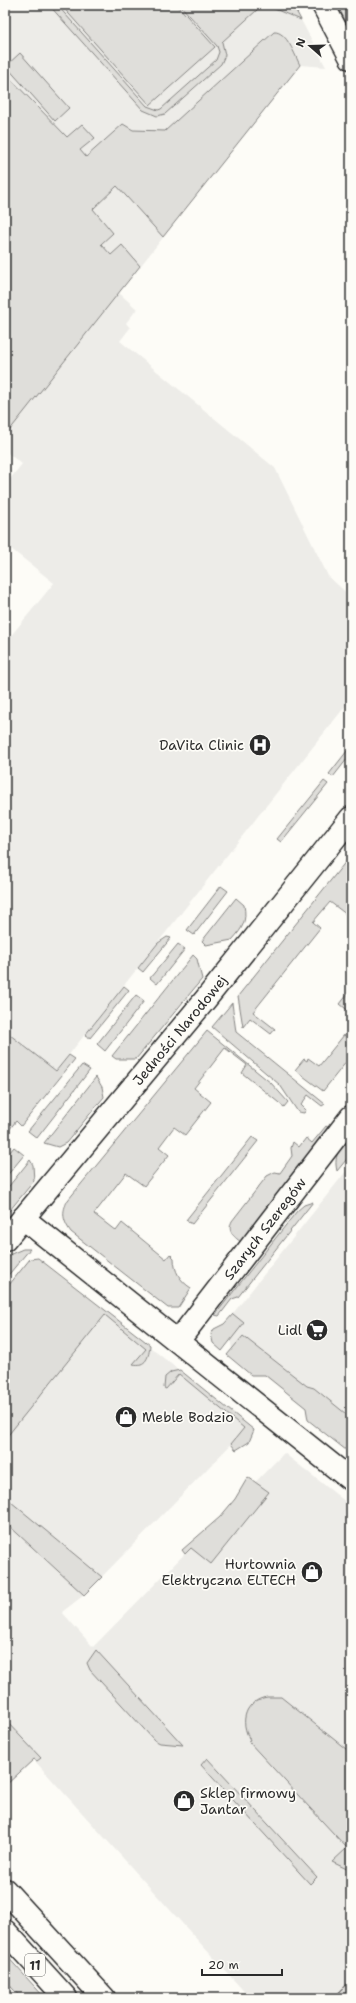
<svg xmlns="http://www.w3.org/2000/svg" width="356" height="2003" viewBox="0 0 356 2003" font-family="'Shantell Sans',sans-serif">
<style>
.built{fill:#edece8}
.green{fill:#dfdeda;stroke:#858482}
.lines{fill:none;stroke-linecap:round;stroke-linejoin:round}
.minor-casing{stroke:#2b2b2b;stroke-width:25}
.tertiary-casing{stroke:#2b2b2b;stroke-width:25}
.primary-casing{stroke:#2b2b2b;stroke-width:25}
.minor{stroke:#fdfcf7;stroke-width:22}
.tertiary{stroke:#fdfcf7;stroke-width:22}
.primary{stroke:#fdfcf7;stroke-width:22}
.labels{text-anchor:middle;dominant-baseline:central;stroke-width:3.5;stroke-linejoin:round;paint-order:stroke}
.shield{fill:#fdfcf7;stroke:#6a6a68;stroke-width:1}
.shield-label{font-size:13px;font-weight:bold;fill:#2b2b2b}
.poi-label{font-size:14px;fill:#2b2b2b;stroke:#fdfcf7;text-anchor:end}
.street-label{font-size:14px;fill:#2b2b2b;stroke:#fdfcf7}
</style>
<rect width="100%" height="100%" fill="#fdfcf7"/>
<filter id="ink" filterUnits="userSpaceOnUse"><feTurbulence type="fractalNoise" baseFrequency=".025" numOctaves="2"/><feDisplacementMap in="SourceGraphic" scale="8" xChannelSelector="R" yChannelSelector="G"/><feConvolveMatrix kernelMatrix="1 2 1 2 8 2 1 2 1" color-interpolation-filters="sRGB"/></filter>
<g filter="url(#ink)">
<g class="built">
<path d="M5,5H293L326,67L300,65L119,293L137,309L126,323L130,328L120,341L275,468L328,576L351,597V615L346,622L351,626V699L56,1071L5,1031V643L54,583L5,544V485L22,464L5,451Z"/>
<path d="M351,1165V1444L232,1350L227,1321Z"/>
<path d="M48,1266L249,1426L84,1595L62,1612L93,1647L284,1453L351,1506V1998H250L34,1760L5,1786V1295Z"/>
</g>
<g class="green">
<path d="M49,5H57L147,106L158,110L161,109L216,60L219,52L217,46L180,5H253L257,10L222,42L225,55L221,64L165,114L157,116L143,110Z"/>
<path d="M61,5H177L215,47L150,105Z"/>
<path d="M265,5H293L301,20Z"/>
<path d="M337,5H348L351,10V31Z"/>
<path d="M274,32C287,31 295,56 300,65L163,237L117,186L93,209L113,233L101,244L111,255L122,245L140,266L5,436V73L67,137L82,124L95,138L80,150L86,157L123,124L133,130L165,131Z"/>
<path d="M20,53L69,108L55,121L6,66Z"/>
<path d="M351,746V754L333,777L329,774Z"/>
<path d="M324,781L328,784L281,842L277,839Z"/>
<path d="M351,855V918L330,902L313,922L320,928L253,1012L275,1029L271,1034L250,1018L243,1027L238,996Z"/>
<path d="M221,886L228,891L194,935L187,930Z"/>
<path d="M236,898L244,905C247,921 243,928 232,940L206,945L202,941Z"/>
<path d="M167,937L171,938L143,972L138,968L158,943Z"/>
<path d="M178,944L185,949L157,984L150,978Z"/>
<path d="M193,955L197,959L202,979L136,1059H116L112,1056Z"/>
<path d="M124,986L129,990L90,1038L85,1035Z"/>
<path d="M351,990V1013L340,1004Z"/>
<path d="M136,995L144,1001L105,1051L97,1044Z"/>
<path d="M232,1003L236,1032L325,1104L322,1106L308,1095L301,1105L306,1110L304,1113L298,1112L280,1085L212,1027Z"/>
<path d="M5,1031L56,1071L69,1055L75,1059L21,1126L16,1121L5,1135Z"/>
<path d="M207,1031L271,1083L288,1102L284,1107L242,1073L247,1065L225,1048L194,1088L211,1102L185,1135L174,1127L159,1147L169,1155L144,1186L126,1173L94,1214L116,1231L122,1223L166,1259L170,1254L174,1258C174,1271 180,1281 191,1288L178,1308H168L71,1232C63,1221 61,1212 68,1200Z"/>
<path d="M344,1035L351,1041V1056L323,1091L295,1070L304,1059L307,1061L308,1058L319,1066Z"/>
<path d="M82,1065L90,1070L37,1138L28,1131Z"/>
<path d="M96,1077L102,1087L104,1097L66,1143L58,1147L44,1143Z"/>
<path d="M326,1126L329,1128L241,1242C233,1236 227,1231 232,1221L267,1176L275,1172L280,1173L292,1156L291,1148L293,1142L299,1147L306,1138L312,1143Z"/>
<path d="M351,1134V1154L337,1171C333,1154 341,1147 351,1134Z"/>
<path d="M252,1137L258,1141L192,1224L186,1220Z"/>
<path d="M14,1147L24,1155L5,1178V1158Z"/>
<path d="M30,1160L33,1165L34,1181L5,1216V1191Z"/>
<path d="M313,1202L238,1297L232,1299L219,1316L215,1315L297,1211L304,1205Z"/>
<path d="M23,1249H30L5,1279V1262L11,1254Z"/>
<path d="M38,1258L150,1345C149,1357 146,1367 133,1364L146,1349L105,1315L5,1439V1398L9,1392L5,1388V1290L30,1259Z"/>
<path d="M233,1314L244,1323L222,1351L213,1343L211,1334L214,1329L224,1324Z"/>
<path d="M243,1336L307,1386L314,1388L351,1418V1454L308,1420L306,1408L265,1375H251L227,1355Z"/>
<path d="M180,1370L254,1430L249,1442L236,1450L231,1444L244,1428L179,1374L166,1389L164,1388L165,1377L171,1372Z"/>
<path d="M248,1477L269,1492L211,1564L191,1548L185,1554L182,1550L220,1517L235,1499Z"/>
<path d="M5,1497L102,1577L84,1595L5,1522Z"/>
<path d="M96,1650L183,1745L160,1743L154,1740L90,1670L87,1663Z"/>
<path d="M267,1697H281L351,1753V1871L332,1862L347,1848L248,1741L250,1740C239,1721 245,1701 267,1697Z"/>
<path d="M5,1720L41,1758L37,1761L34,1759L5,1786Z"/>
<path d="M207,1758L317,1877L310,1884L201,1765Z"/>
<path d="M5,1954L45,1998H21L5,1980Z"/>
<path d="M351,1980V1998H333Z"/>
</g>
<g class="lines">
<g class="minor-casing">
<g id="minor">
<path d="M23,1218L351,1480"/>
<path id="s1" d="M178,1341L351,1117"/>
<path d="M5,1890L104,1998"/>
</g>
</g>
<g class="tertiary-casing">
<g id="tertiary">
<path d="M323,5L351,58"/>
<path id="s2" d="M5,1240L205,1000L351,818"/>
</g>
</g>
<g class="primary-casing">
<path id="primary" d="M5,1931L66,1998"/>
</g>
<use href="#minor" class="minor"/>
<use href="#tertiary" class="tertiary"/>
<use href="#primary" class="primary"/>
</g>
</g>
<defs>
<g id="hospital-disc" transform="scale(1.15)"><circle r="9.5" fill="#2b2b2b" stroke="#fdfcf7"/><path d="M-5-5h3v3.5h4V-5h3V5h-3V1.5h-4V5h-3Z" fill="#fff"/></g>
<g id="supermarket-disc" transform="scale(1.15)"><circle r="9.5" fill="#2b2b2b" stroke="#fdfcf7"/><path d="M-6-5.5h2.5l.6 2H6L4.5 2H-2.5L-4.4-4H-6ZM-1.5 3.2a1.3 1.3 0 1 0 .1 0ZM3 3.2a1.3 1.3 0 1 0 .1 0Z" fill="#fff"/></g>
<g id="shop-disc" transform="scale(1.15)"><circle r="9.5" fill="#2b2b2b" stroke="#fdfcf7"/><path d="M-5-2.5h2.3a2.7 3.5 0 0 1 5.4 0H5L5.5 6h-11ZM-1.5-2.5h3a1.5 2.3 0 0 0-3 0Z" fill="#fff"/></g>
</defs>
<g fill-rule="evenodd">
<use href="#hospital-disc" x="260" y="745"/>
<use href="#supermarket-disc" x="317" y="1330"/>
<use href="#shop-disc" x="126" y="1417"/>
<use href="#shop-disc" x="312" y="1572"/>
<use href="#shop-disc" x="184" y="1801"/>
</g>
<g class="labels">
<rect class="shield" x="25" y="1954" width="20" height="22" rx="3"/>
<g class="shield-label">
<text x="35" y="1965">11</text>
</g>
<g class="poi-label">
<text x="244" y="745">DaVita Clinic</text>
<text x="302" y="1330">Lidl</text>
<text x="142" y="1417" text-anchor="start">Meble Bodzio</text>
<text x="296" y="1564">Hurtownia<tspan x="296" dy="16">Elektryczna ELTECH</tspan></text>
<text x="200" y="1793" text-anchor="start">Sklep firmowy<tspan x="200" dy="16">Jantar</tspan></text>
</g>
<g class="street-label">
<text stroke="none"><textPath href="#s2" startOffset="273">Jedności Narodowej</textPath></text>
<text stroke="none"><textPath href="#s1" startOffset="142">Szarych Szeregów</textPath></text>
</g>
</g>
<rect width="356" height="2003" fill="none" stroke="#fdfcf7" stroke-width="20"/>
<rect x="10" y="10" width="336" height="1983" fill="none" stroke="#2b2b2b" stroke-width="1.5" filter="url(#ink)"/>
<g transform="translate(310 46) rotate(290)" stroke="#fdfcf7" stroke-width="3" paint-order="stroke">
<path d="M0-3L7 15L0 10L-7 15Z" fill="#2b2b2b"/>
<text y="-6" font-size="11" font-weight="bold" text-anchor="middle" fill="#2b2b2b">N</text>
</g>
<path d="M202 1969v6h80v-6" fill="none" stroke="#2b2b2b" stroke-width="2"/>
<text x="208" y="1969" font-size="12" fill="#2b2b2b" stroke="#fdfcf7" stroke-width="3" paint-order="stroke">20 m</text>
</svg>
